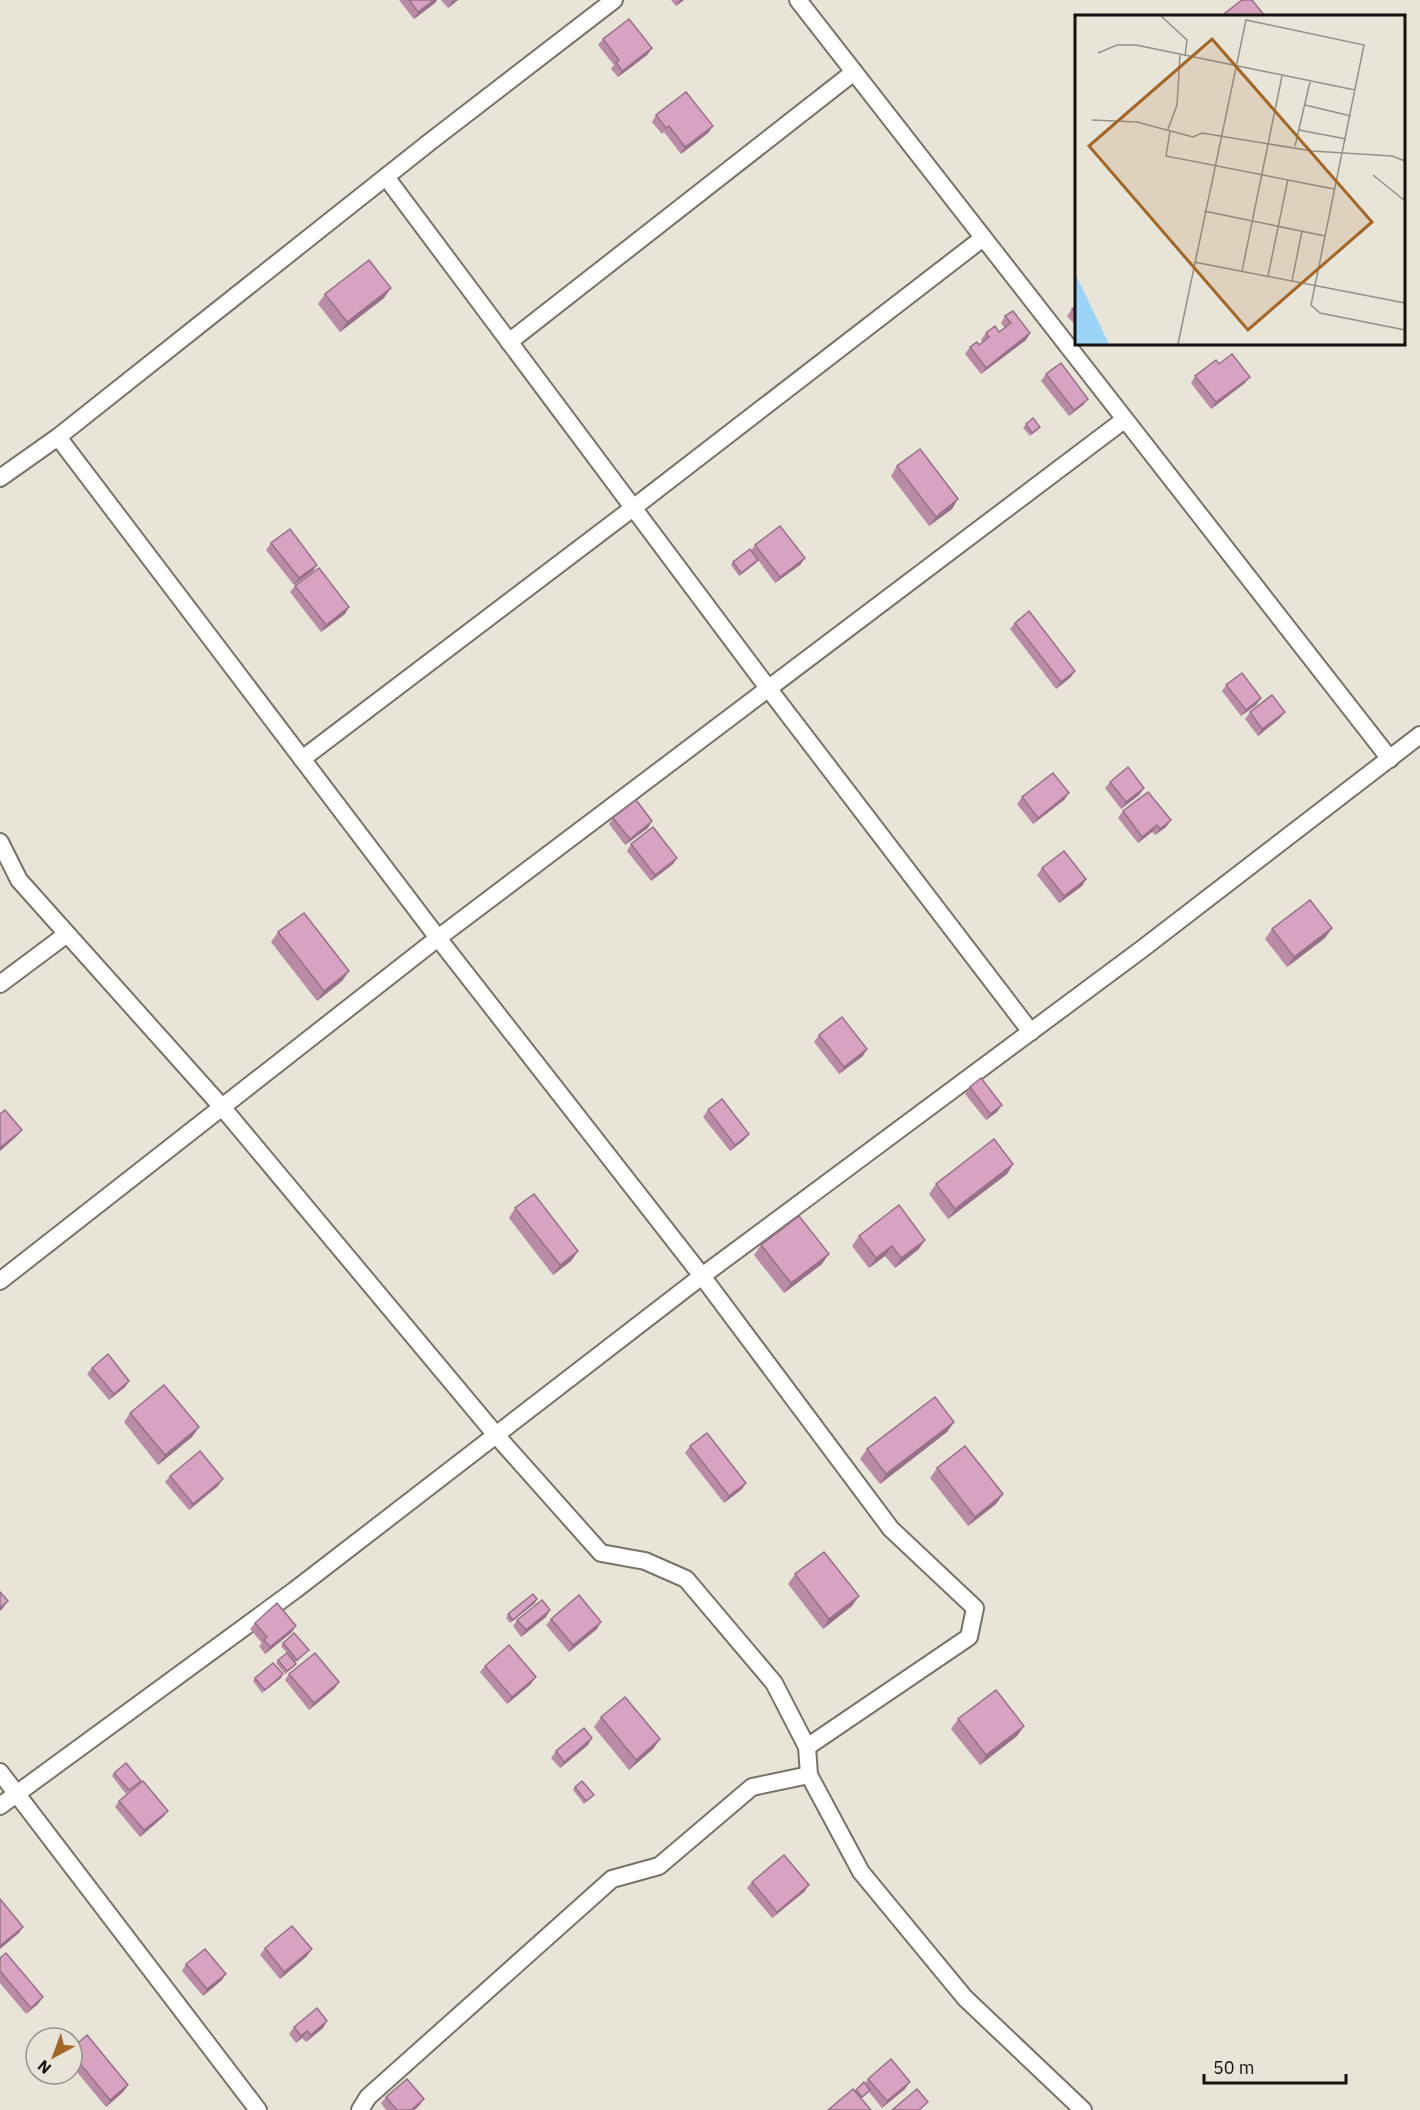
<svg xmlns="http://www.w3.org/2000/svg" width="1420" height="2110" viewBox="0 0 1420 2110" font-family="'IBM Plex Sans',sans-serif">
<style>
.lines{fill:none;stroke-linecap:round;stroke-linejoin:round}
.minor-casing{stroke:#777368;stroke-width:20}
.minor{stroke:#fff;stroke-width:16}
.wall{fill:#ba8ba7}
.shaded-wall{fill:#977188}
.building{fill:#d8a2c2;stroke:#977188;stroke-width:1.5}
.inset-road{fill:none;stroke:#939087;stroke-width:1.5}
.view{fill:#a26629;fill-opacity:0.15;stroke:#a26629;stroke-width:3}
.inset-edge{fill:none;stroke:#13120e;stroke-width:3}
</style>
<rect width="100%" height="100%" fill="#e9e4d8"/>
<g class="lines">
<g class="minor-casing">
<g id="minor">
<path d="M798,0L1390,759"/>
<path d="M386,177L768,688L1031,1032"/>
<path d="M509,342L854,72"/>
<path d="M58,437L438,938L702,1276L891,1529L975,1608L969,1637L807,1747"/>
<path d="M0,478L58,437L431,141L614,0"/>
<path d="M302,759L633,508L983,238"/>
<path d="M0,842L19,880L222,1107L496,1435L601,1553L645,1561L686,1579L774,1683L807,1747L809,1775L861,1872L965,1998L1083,2110"/>
<path d="M0,984L67,934"/>
<path d="M0,1281L438,938L1124,420"/>
<path d="M0,1772L258,2110"/>
<path d="M0,1806L295,1590L702,1276L1142,949L1420,735"/>
<path d="M360,2110L368,2097L612,1879L659,1866L752,1787L809,1775"/>
</g>
</g>
<use href="#minor" class="minor"/>
</g>
<g class="wall">
<path d="M399,0H437L435,3L414,19Z"/>
<path d="M441,0H458L448,8Z"/>
<path d="M671,0H684L676,6Z"/>
<path d="M603,39L652,48L647,55L618,77L611,69L614,65L598,45Z"/>
<path d="M656,115L713,126L708,133L681,154L664,132L662,134L652,122Z"/>
<path d="M325,294L384,298L340,332L318,304Z"/>
<path d="M1077,306V327L1067,316L1072,309Z"/>
<path d="M1005,316L1030,333L1026,340L981,374L965,354L970,347L979,345L983,342L981,340L986,333L999,332L1005,328L1001,323Z"/>
<path d="M1219,364L1245,383L1211,409L1191,383L1195,376Z"/>
<path d="M1046,374L1088,399L1083,405L1069,416L1041,381Z"/>
<path d="M1026,424L1040,427L1038,430L1030,436L1023,428Z"/>
<path d="M897,466L952,509L929,526L891,476Z"/>
<path d="M271,543L313,571L294,585L266,550Z"/>
<path d="M755,545L805,558L800,565L775,583L758,560L756,563L739,576L731,565L733,562L751,551Z"/>
<path d="M295,586L345,614L321,632L290,592Z"/>
<path d="M1015,623L1071,677L1056,689L1010,629Z"/>
<path d="M1226,685L1261,698L1256,705L1241,716L1222,691Z"/>
<path d="M1250,712L1280,718L1258,736L1245,719Z"/>
<path d="M1110,782L1144,788L1139,795L1121,809L1105,788Z"/>
<path d="M1069,793L1064,800L1033,824L1017,804L1022,797Z"/>
<path d="M1123,811L1171,820L1166,827L1155,835L1152,832L1138,843L1118,818Z"/>
<path d="M613,818L648,828L625,845L609,824Z"/>
<path d="M631,844L677,858L673,864L651,881L627,851Z"/>
<path d="M1042,868L1086,879L1082,886L1059,903L1037,875Z"/>
<path d="M1332,928L1325,938L1287,967L1265,939L1272,929Z"/>
<path d="M278,932L349,971L342,981L317,1001L271,942Z"/>
<path d="M819,1035L863,1056L839,1074L814,1042Z"/>
<path d="M970,1087L997,1112L986,1120L965,1094Z"/>
<path d="M708,1110L749,1134L744,1140L730,1151L703,1117Z"/>
<path d="M1013,1164L1007,1174L948,1219L929,1194L936,1184Z"/>
<path d="M515,1208L578,1251L571,1261L553,1275L509,1218Z"/>
<path d="M859,1236L919,1249L895,1268L885,1256L869,1268L852,1246Z"/>
<path d="M761,1245L822,1264L784,1293L754,1255Z"/>
<path d="M92,1368L129,1381L125,1387L109,1400L87,1374Z"/>
<path d="M130,1413L199,1427L192,1437L158,1465L124,1422Z"/>
<path d="M954,1422L947,1432L880,1484L860,1459L867,1449Z"/>
<path d="M690,1446L742,1489L724,1503L685,1453Z"/>
<path d="M937,1468L1003,1494L996,1504L968,1526L930,1478Z"/>
<path d="M170,1476L218,1486L189,1510L165,1482Z"/>
<path d="M795,1574L852,1606L823,1629L788,1584Z"/>
<path d="M535,1603L510,1623L506,1618L508,1614Z"/>
<path d="M546,1617L521,1637L513,1626L517,1620Z"/>
<path d="M551,1619L597,1629L569,1652L546,1625Z"/>
<path d="M255,1623L292,1632L265,1654L259,1646L262,1643L250,1629Z"/>
<path d="M283,1643L306,1653L295,1663L296,1664L294,1667L285,1674L276,1663L278,1660L287,1653L281,1646Z"/>
<path d="M485,1666L531,1684L507,1704L480,1672Z"/>
<path d="M289,1674L339,1682L334,1689L309,1710L285,1680Z"/>
<path d="M255,1678H281L262,1693L253,1681Z"/>
<path d="M601,1717L660,1739L653,1749L629,1770L594,1727Z"/>
<path d="M958,1719L1024,1726L1017,1736L980,1765L951,1729Z"/>
<path d="M588,1745L560,1768L551,1758L556,1751Z"/>
<path d="M114,1773L138,1784L126,1794L112,1776Z"/>
<path d="M575,1787L594,1795L591,1798L584,1804L573,1790Z"/>
<path d="M119,1801L168,1811L163,1817L140,1837L115,1807Z"/>
<path d="M752,1882L809,1885L804,1892L772,1918L747,1888Z"/>
<path d="M265,1948L307,1956L280,1979L260,1955Z"/>
<path d="M0,1958L43,1997L38,2004L26,2014L0,1983Z"/>
<path d="M186,1964L222,1980L203,1996L182,1971Z"/>
<path d="M327,2021L323,2028L306,2042L302,2038L296,2043L289,2034L294,2027Z"/>
<path d="M72,2048L128,2085L123,2092L106,2107L72,2066Z"/>
<path d="M868,2079L905,2089L882,2108L869,2092L861,2099L855,2091L865,2084Z"/>
<path d="M386,2097L419,2106L414,2110H386L381,2103Z"/>
</g>
<g class="shaded-wall">
<path d="M434,0H437L435,3L414,19L418,12Z"/>
<path d="M454,0H458L448,8L452,1Z"/>
<path d="M680,0H684L676,6Z"/>
<path d="M652,48L647,55L618,77L622,71Z"/>
<path d="M713,126L708,133L681,154L685,147Z"/>
<path d="M391,288L384,298L340,332L347,322Z"/>
<path d="M1030,333L1026,340L981,374L986,368Z"/>
<path d="M1250,377L1245,383L1211,409L1216,402Z"/>
<path d="M1088,399L1083,405L1069,416L1074,410Z"/>
<path d="M958,499L952,509L929,526L936,517Z"/>
<path d="M805,558L800,565L775,583L780,577Z"/>
<path d="M758,560L756,563L739,576L741,573Z"/>
<path d="M317,565L313,571L294,585L299,578Z"/>
<path d="M349,607L345,614L321,632L326,625Z"/>
<path d="M1075,671L1071,677L1056,689L1061,682Z"/>
<path d="M1261,698L1256,705L1241,716L1246,710Z"/>
<path d="M1285,712L1280,718L1258,736L1262,729Z"/>
<path d="M1144,788L1139,795L1121,809L1126,802Z"/>
<path d="M1069,793L1064,800L1033,824L1038,818Z"/>
<path d="M1171,820L1166,827L1155,835L1160,829Z"/>
<path d="M652,821L648,828L625,845L630,839Z"/>
<path d="M1157,825L1152,832L1138,843L1142,837Z"/>
<path d="M677,858L673,864L651,881L655,875Z"/>
<path d="M1086,879L1082,886L1059,903L1064,896Z"/>
<path d="M1332,928L1325,938L1287,967L1294,957Z"/>
<path d="M349,971L342,981L317,1001L324,991Z"/>
<path d="M867,1049L863,1056L839,1074L844,1067Z"/>
<path d="M1002,1105L997,1112L986,1120L990,1114Z"/>
<path d="M22,1130L17,1136L0,1151V1148Z"/>
<path d="M749,1134L744,1140L730,1151L735,1145Z"/>
<path d="M1013,1164L1007,1174L948,1219L955,1209Z"/>
<path d="M925,1240L919,1249L895,1268L901,1258Z"/>
<path d="M892,1246L885,1256L869,1268L876,1258Z"/>
<path d="M578,1251L571,1261L553,1275L560,1265Z"/>
<path d="M829,1254L822,1264L784,1293L791,1283Z"/>
<path d="M129,1381L125,1387L109,1400L114,1394Z"/>
<path d="M954,1422L947,1432L880,1484L886,1474Z"/>
<path d="M199,1427L192,1437L158,1465L165,1455Z"/>
<path d="M223,1479L218,1486L189,1510L193,1504Z"/>
<path d="M746,1483L742,1489L724,1503L729,1496Z"/>
<path d="M1003,1494L996,1504L968,1526L975,1517Z"/>
<path d="M859,1596L852,1606L823,1629L829,1619Z"/>
<path d="M537,1599L535,1603L510,1623L513,1620Z"/>
<path d="M8,1601L3,1608L0,1611V1608Z"/>
<path d="M550,1610L546,1617L521,1637L526,1630Z"/>
<path d="M601,1622L597,1629L569,1652L573,1645Z"/>
<path d="M296,1626L292,1632L265,1654L270,1647Z"/>
<path d="M283,1674L281,1678L262,1693L265,1690Z"/>
<path d="M536,1677L531,1684L507,1704L512,1697Z"/>
<path d="M339,1682L334,1689L309,1710L314,1703Z"/>
<path d="M1024,1726L1017,1736L980,1765L986,1755Z"/>
<path d="M592,1738L588,1745L560,1768L564,1762Z"/>
<path d="M660,1739L653,1749L629,1770L636,1760Z"/>
<path d="M168,1811L163,1817L140,1837L144,1830Z"/>
<path d="M809,1885L804,1892L772,1918L777,1912Z"/>
<path d="M23,1927L19,1933L0,1949V1946Z"/>
<path d="M312,1949L307,1956L280,1979L284,1972Z"/>
<path d="M226,1974L222,1980L203,1996L207,1989Z"/>
<path d="M43,1997L38,2004L26,2014L31,2008Z"/>
<path d="M327,2021L323,2028L306,2042L311,2035Z"/>
<path d="M307,2031L302,2038L296,2043L301,2036Z"/>
<path d="M910,2082L905,2089L882,2108L887,2101Z"/>
<path d="M128,2085L123,2092L106,2107L110,2100Z"/>
<path d="M424,2099L419,2106L414,2110H411Z"/>
</g>
<g class="building">
<path d="M409,0H434L418,12Z"/>
<path d="M1242,0H1252L1265,16H1228L1225,13Z"/>
<path d="M629,19L652,48L622,71L616,62L619,60L603,39Z"/>
<path d="M686,92L713,126L685,147L669,126L666,128L656,115Z"/>
<path d="M369,260L391,288L347,322L325,294Z"/>
<path d="M1077,306V315L1072,309Z"/>
<path d="M1013,311L1030,333L986,368L970,347L977,342L979,345L989,337L986,333L995,326L999,332L1011,323L1005,316Z"/>
<path d="M1232,354L1250,377L1216,402L1195,376L1216,360L1219,364Z"/>
<path d="M1061,363L1088,399L1074,410L1046,374Z"/>
<path d="M1033,418L1040,427L1032,433L1026,424Z"/>
<path d="M920,449L958,499L936,517L897,466Z"/>
<path d="M780,526L805,558L780,577L755,545Z"/>
<path d="M290,529L317,565L299,578L271,543Z"/>
<path d="M750,549L758,560L741,573L733,562Z"/>
<path d="M319,568L349,607L326,625L295,586Z"/>
<path d="M1029,611L1075,671L1061,682L1015,623Z"/>
<path d="M1242,673L1261,698L1246,710L1226,685Z"/>
<path d="M1272,695L1285,712L1262,729L1250,712Z"/>
<path d="M1128,767L1144,788L1126,802L1110,782Z"/>
<path d="M1053,773L1069,793L1038,818L1022,797Z"/>
<path d="M1148,792L1171,820L1160,829L1157,825L1142,837L1123,811Z"/>
<path d="M636,800L652,821L630,839L613,818Z"/>
<path d="M653,827L677,858L655,875L631,844Z"/>
<path d="M1064,851L1086,879L1064,896L1042,868Z"/>
<path d="M1310,900L1332,928L1294,957L1272,929Z"/>
<path d="M304,913L349,971L324,991L278,932Z"/>
<path d="M842,1017L867,1049L844,1067L819,1035Z"/>
<path d="M981,1078L1002,1105L990,1114L970,1087Z"/>
<path d="M722,1099L749,1134L735,1145L708,1110Z"/>
<path d="M5,1110L22,1130L0,1148V1114Z"/>
<path d="M994,1139L1013,1164L955,1209L936,1184Z"/>
<path d="M534,1194L578,1251L560,1265L515,1208Z"/>
<path d="M899,1205L925,1240L901,1258L892,1246L876,1258L859,1236Z"/>
<path d="M799,1216L829,1254L791,1283L761,1245Z"/>
<path d="M108,1354L129,1381L114,1394L92,1368Z"/>
<path d="M164,1385L199,1427L165,1455L130,1413Z"/>
<path d="M935,1397L954,1422L886,1474L867,1449Z"/>
<path d="M707,1433L746,1483L729,1496L690,1446Z"/>
<path d="M965,1446L1003,1494L975,1517L937,1468Z"/>
<path d="M200,1451L223,1479L193,1504L170,1476Z"/>
<path d="M824,1552L859,1596L829,1619L795,1574Z"/>
<path d="M0,1592L8,1601L0,1608Z"/>
<path d="M533,1594L537,1599L513,1620L508,1614Z"/>
<path d="M579,1595L601,1622L573,1645L551,1619Z"/>
<path d="M542,1600L550,1610L526,1630L517,1620Z"/>
<path d="M277,1603L296,1626L270,1647L264,1640L267,1637L255,1623Z"/>
<path d="M294,1633L309,1650L297,1660L283,1643Z"/>
<path d="M509,1645L536,1677L512,1697L485,1666Z"/>
<path d="M287,1653L296,1664L287,1671L278,1660Z"/>
<path d="M315,1653L339,1682L314,1703L289,1674Z"/>
<path d="M273,1663L283,1674L265,1690L255,1678Z"/>
<path d="M996,1690L1024,1726L986,1755L958,1719Z"/>
<path d="M625,1697L660,1739L636,1760L601,1717Z"/>
<path d="M584,1728L592,1738L564,1762L556,1751Z"/>
<path d="M126,1763L141,1781L129,1790L114,1773Z"/>
<path d="M143,1781L168,1811L144,1830L119,1801Z"/>
<path d="M582,1781L594,1795L586,1801L575,1787Z"/>
<path d="M784,1855L809,1885L777,1912L752,1882Z"/>
<path d="M0,1899L23,1927L0,1946Z"/>
<path d="M292,1926L312,1949L284,1972L265,1948Z"/>
<path d="M205,1949L226,1974L207,1989L186,1964Z"/>
<path d="M6,1953L43,1997L31,2008L0,1971V1958Z"/>
<path d="M317,2008L327,2021L311,2035L307,2031L301,2036L294,2027Z"/>
<path d="M87,2035L128,2085L110,2100L72,2054V2048Z"/>
<path d="M891,2059L910,2082L887,2101L868,2079Z"/>
<path d="M407,2079L424,2099L411,2110H397L386,2097Z"/>
<path d="M864,2082L870,2090L862,2097L856,2090Z"/>
<path d="M853,2089L871,2110H828Z"/>
<path d="M917,2089L928,2102L919,2110H892Z"/>
</g>
<g transform="translate(1075 15)">
<rect width="330" height="330" fill="#e9e4d8"/>
<path d="M0,258L34,329H0Z" fill="#9cd4f8"/>
<path class="inset-road" d="M86,1L112,25L110,41M23,38L42,30H61L280,75M230,90L276,101M17,105L62,107L118,122L127,118L237,136L317,141L330,146M93,114L102,90L105,40M224,115L271,124M95,116L91,141L259,174M220,131L235,67M298,160L330,186M129,196L250,221M119,247L330,288M167,256L207,61M193,261L213,164M217,266L227,216M103,329L171,5L289,30L236,290L245,298L330,315"/>
<path class="view" d="M137,24L297,207L173,315L14,131Z"/>
<rect width="330" height="330" class="inset-edge"/>
</g>
<g transform="translate(54 2056) rotate(221)"><circle r="28" fill="#e9e4d8" stroke="#939087" stroke-width="1.5"/>
<path d="M0-4.5L10 22L0 15L-10 22Z" fill="#a26629"/>
<text y="-9" font-size="16" font-weight="bold" text-anchor="middle" fill="#13120e">N</text>
</g>
<path d="M1204 2074v9h142v-9" fill="none" stroke="#13120e" stroke-width="3"/>
<text x="1213" y="2074" font-size="18" fill="#13120e" stroke="#e9e4d8" stroke-width="4.5" paint-order="stroke">50 m</text>
</svg>
